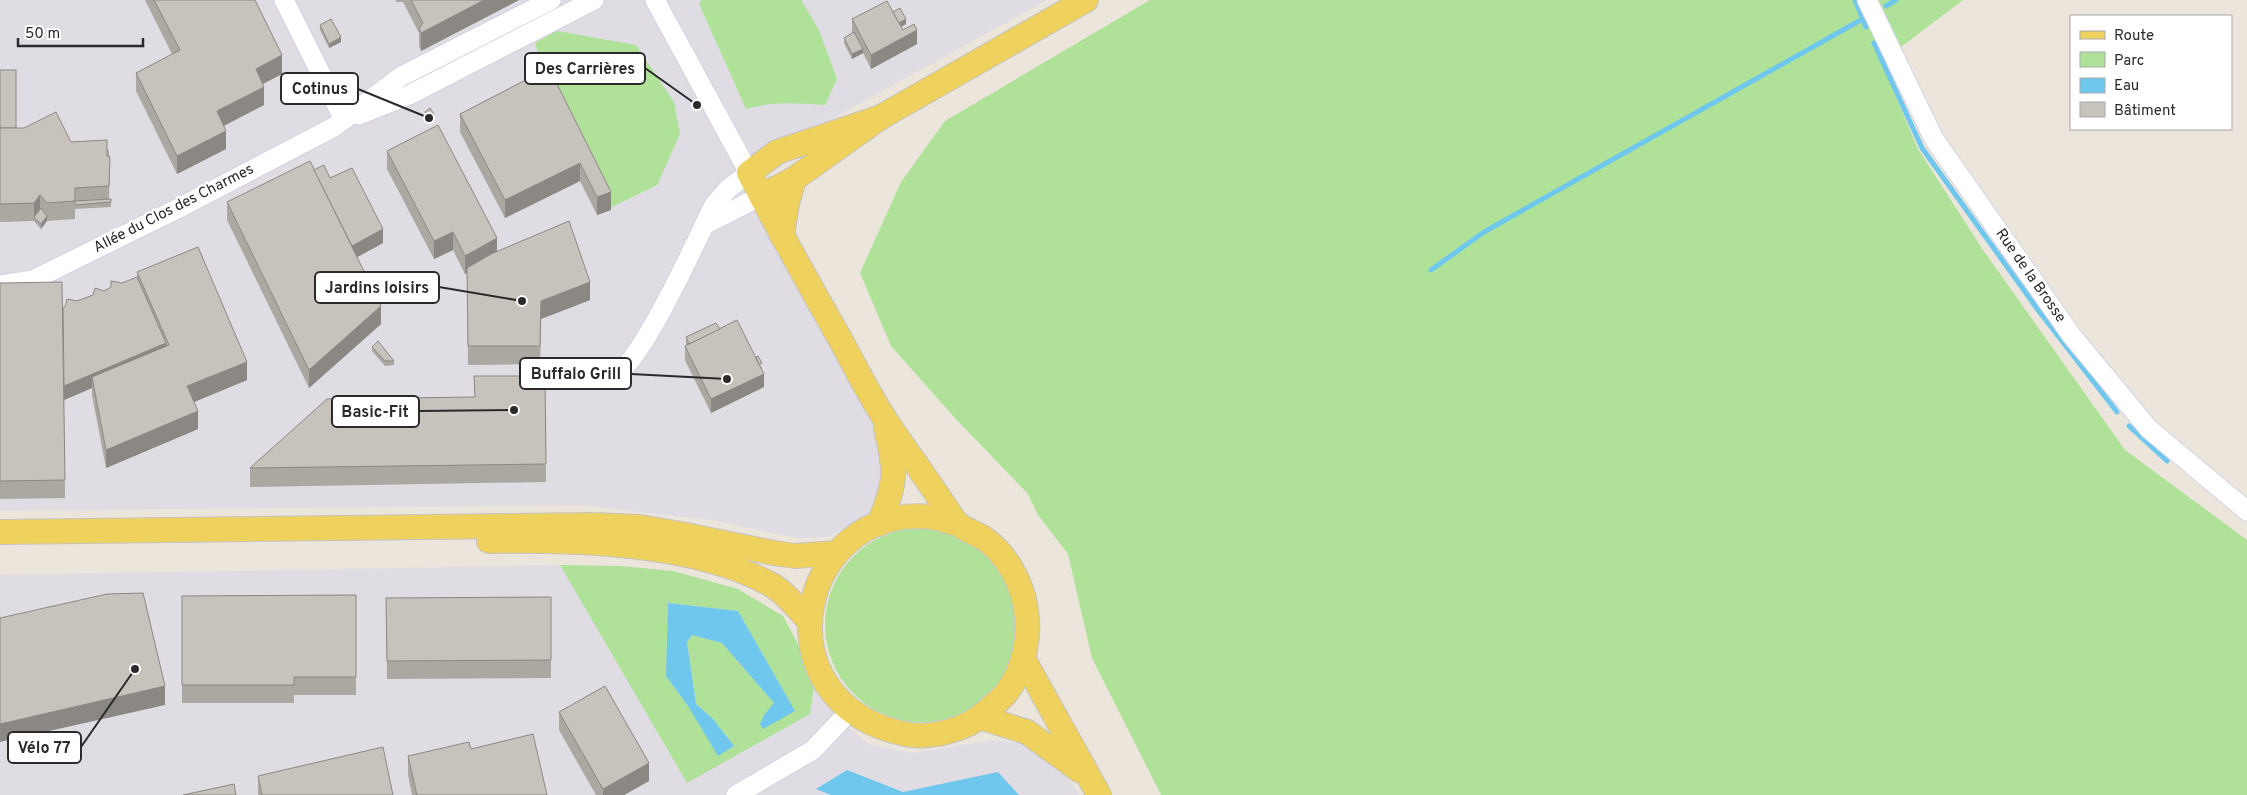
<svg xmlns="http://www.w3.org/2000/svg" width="2247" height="795" viewBox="0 0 2247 795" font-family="Overpass,sans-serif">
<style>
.industrial{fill:#dfdce4}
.green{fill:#afe298;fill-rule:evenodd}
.water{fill:#6fc7ed}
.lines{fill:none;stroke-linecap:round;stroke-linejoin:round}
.stream{stroke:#6fc7ed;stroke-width:5}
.minor-casing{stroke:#d1d4e2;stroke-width:21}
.major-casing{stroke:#c3c3c3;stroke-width:26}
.minor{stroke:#fff;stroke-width:19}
.major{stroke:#efd25d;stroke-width:24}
.wall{fill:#aba7a1}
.shaded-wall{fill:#8b8883}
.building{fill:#c7c2bb;stroke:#8b8883}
.labels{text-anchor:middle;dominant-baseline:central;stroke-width:5;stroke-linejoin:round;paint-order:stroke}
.street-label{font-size:15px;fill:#2a2a2a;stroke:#fff}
.leader{fill:none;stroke:#2a2a2a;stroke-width:2}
.callout-dot{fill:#2a2a2a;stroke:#fff;stroke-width:2}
.callout{fill:#fff;stroke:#2a2a2a;stroke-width:2}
.callout-label{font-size:16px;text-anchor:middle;font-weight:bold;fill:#2a2a2a}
</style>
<rect width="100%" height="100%" fill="#ece5dc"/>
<g class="industrial">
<path d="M0,0H1047L736,172L872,413L892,466L876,513L827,537L795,538L718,521L579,505L0,511Z"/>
<path d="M560,565L620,566L673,571L738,589L783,616L800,648L814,687L842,721L868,744L913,753L993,740L1031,744L1054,762L1080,795H0V575Z"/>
</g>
<g class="green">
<path d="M702,0H801L819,30L837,79L825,105C798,103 772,101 746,109L699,4Z"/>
<path d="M1150,0H1963L1881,62L1918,149L1983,250L2125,450L2247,540V795H1161L1092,658L1068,554L1038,515L1028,494L954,417L891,346L860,273L901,182L945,121Z"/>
<path d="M557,31L636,45L674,102L680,134L657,185L610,208L549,87L535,43Z"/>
<circle cx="922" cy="625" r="97"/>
<path d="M560,565L620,566L673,571L738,589L783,616L800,648L814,687L810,714L687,783ZM668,603L738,611L795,711L760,724L764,715L774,703L722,643L692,635L687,642L696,704L713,719L734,746L718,755L688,706L666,676Z"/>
</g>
<g class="water">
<path d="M668,603L738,611L795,711L763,729L760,724L764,715L774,703L722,643L692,635L687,642L696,704L713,719L734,746L718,756L688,706L666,676Z"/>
<path d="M847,770L903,792L998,772L1019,795H831L816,789Z"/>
</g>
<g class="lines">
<g class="stream">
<path d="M1855,0L1866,27"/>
<path d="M1886,6L1896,0"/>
<path d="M1874,43L1922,148L2038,310L2117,412"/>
<path d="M1431,270L1484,232L1866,17"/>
<path d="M2129,426L2167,461"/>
</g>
<g class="minor-casing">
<g id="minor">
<path d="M284,0L344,120"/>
<path d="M1867,0L1934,139L2072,336L2149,429L2247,511"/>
<path d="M359,115L409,95L594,0"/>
<path d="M704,225L761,196"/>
<path d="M0,285L33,280L179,208L334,127L400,77L551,0"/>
<path d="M567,378C582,378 603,381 616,374C643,360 697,239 714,205L728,189L749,173L655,0"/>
<path d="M736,795L813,750L850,711"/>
</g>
</g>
<g class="major-casing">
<g id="major">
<path d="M881,117L777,152L749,173C778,228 808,283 839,337C854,364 868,393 885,419C904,448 925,476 944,505C948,510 952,518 957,523C964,530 977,533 985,539C1007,555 1022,583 1026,609C1030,637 1025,668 1007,692C1002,699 993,705 987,711C967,730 931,739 905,734C756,703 796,504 931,517C940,518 949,522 958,524"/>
<path d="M761,196L794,179L881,117L1086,0"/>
<path d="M782,236L787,204L794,179"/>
<path d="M879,524C897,480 896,474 886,428"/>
<path d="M0,532L592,525L640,527L686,535L774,553L795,556L837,553"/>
<path d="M489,541C575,540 693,542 770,584C785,592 798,609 809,621"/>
<path d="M1024,660L1099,795"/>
<path d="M980,717L1027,732L1079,770"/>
</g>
</g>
<use href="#minor" class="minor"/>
<use href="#major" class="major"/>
</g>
<g class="wall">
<path d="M145,0H255L282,74L263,84L264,105L224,126L226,149L177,174L136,91V73L172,54Z"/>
<path d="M396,0H519L421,51L419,46V33L403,2H396Z"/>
<path d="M893,12L906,24L901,27L903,30L917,44L871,69L863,53L852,59L844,43V38L852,33V19Z"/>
<path d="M320,25L341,42L329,48L320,30Z"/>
<path d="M549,68L611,210L597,215L580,181L505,218L460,132V114Z"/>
<path d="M0,70L16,128L71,142L109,150V156L110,157L109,199H111V207L75,209V219L47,221L41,229L34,221L0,222Z"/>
<path d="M425,112L434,119L428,122L425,116Z"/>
<path d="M387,151L497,251L590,300L541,319L540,364L468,365L467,273L465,274L453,250L434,259L387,169Z"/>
<path d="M314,170L383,243L357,257L381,324L309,388L227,220V202Z"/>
<path d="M137,272L247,380L194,402L198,429L106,468L92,395V388L64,400L65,498L0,499V283L63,308L77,301L104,291L137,277Z"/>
<path d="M720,329L756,357L762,368L761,369L764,387L711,413L685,360V346L686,345V337Z"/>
<path d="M372,347L394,361V365L385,366L372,351Z"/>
<path d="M545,376L546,482L250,487V468Z"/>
<path d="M356,595V695H294V703H182V596Z"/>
<path d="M551,597V678L387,679L386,598Z"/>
<path d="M559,712L649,781L624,795H596L559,730Z"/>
<path d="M471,749L547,795H412L408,775V756Z"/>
<path d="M258,776L393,795H258Z"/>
</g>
<g class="shaded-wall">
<path d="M484,0H519L421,51V33Z"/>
<path d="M906,19V24L895,30V25Z"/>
<path d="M917,30V44L871,69V55Z"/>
<path d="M341,37V42L329,48V44Z"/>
<path d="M863,49V53L852,59V54Z"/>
<path d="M282,55V74L256,87V69Z"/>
<path d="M264,87V105L217,129V111Z"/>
<path d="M434,114V119L428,122V117Z"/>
<path d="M226,131V149L177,174V156Z"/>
<path d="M580,163V181L505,218V200Z"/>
<path d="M611,192V210L597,215V197Z"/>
<path d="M40,195V213L34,217V221V203Z"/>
<path d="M47,216V221L41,229V224Z"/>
<path d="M383,229V243L350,261V247Z"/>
<path d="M453,232V250L434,259V241Z"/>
<path d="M497,238V257L465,274V256Z"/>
<path d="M590,282V300L541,319L540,364L541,301Z"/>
<path d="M381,306V324L309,388V370Z"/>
<path d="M166,343V357L92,377V388L64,400V386Z"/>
<path d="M247,362V380L187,405V386Z"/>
<path d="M764,374V387L711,413V399Z"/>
<path d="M198,411V429L106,468V450Z"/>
<path d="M165,686V705L0,742V724Z"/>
<path d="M649,763V781L624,795H603V789Z"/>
</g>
<g class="building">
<path d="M154,0H255L282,55L256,69L264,87L217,111L226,131L177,156L136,73L180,50Z"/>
<path d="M411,0H484L421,33L419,28L423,23Z"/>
<path d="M887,1L903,30L914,24L917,30L871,55L852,19Z"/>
<path d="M900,8L906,19L899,23L893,12Z"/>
<path d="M331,19L341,37L329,44L320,25Z"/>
<path d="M854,32L863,49L852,54L844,38Z"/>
<path d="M549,68L611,192L597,197L580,163L505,200L460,114Z"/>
<rect x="0" y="70" width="16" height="58"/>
<path d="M430,108L434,114L428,117L425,112Z"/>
<path d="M56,112L71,142L107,140V156L110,157L109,186L75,188V201L47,203L40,195L34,203L0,204V128H24Z"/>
<path d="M438,125L497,238L465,256L453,232L434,241L387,151Z"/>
<path d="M310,161L381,306L309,370L227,202Z"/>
<path d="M324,165L330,178L352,168L383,229L352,246L314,170Z"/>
<path d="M111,199V202L75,205V201Z"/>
<path d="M41,208L47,216L41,224L34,217Z"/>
<path d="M569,221L590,282L541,301L540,346H468L467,268L491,254Z"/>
<path d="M198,247L247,362L187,386L198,411L106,450L92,377L169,345L137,272Z"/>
<path d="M137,277L166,343L64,386L63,308L65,307L67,299L77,301L93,295L95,288L104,291L111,287V281L122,283Z"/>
<path d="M62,282L65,480L0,481V283Z"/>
<path d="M737,320L764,374L711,399L685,346Z"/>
<path d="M716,323L720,329L689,344L686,337Z"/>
<path d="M378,341L394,361H385L372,347Z"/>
<path d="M758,356L762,363L759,365L756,357Z"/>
<path d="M474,376H545L546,464L250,468L327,399L475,397Z"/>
<path d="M143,593L165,686L0,724V618L107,594Z"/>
<path d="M356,595V677H294V685H182V596Z"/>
<path d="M551,597V660L387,661L386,598Z"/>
<path d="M605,686L649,763L603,789L559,712Z"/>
<path d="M533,734L547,795H417L408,756L469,742L471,749Z"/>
<path d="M383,747L393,795H262L258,776Z"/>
<path d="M234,784L236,795H183Z"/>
</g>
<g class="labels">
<g class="street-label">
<text transform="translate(174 209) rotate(-27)">Allée du Clos des Charmes</text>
<text transform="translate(2030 276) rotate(55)">Rue de la Brosse</text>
</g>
</g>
<path class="leader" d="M697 105L645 68M429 118L358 89M522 301L439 287M727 379L631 374M514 410L419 411M135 669L81 747"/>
<g class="callout-dot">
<circle cx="697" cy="105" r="5"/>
<circle cx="429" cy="118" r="5"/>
<circle cx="522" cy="301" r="5"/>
<circle cx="727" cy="379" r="5"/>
<circle cx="514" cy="410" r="5"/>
<circle cx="135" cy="669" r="5"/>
</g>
<g class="callout">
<rect x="525" y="53" width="120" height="31" rx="5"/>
<rect x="281" y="73" width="77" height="31" rx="5"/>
<rect x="315" y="272" width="124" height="31" rx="5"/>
<rect x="520" y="358" width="111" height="31" rx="5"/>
<rect x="332" y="396" width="87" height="31" rx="5"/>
<rect x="8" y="732" width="73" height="31" rx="5"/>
</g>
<g class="callout-label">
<text x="585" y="74">Des Carrières</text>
<text x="320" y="94">Cotinus</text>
<text x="377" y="293">Jardins loisirs</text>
<text x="576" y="379">Buffalo Grill</text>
<text x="375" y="417">Basic-Fit</text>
<text x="44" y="753">Vélo 77</text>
</g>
<rect x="2070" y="15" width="162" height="115" fill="#ffffff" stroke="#aaaaaa"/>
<rect x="2080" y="31" width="25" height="8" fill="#efd25d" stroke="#aaaaaa"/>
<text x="2114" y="40" font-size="15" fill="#2a2a2a">Route</text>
<rect x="2080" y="52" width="25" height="15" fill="#afe298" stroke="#aaaaaa"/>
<text x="2114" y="65" font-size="15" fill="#2a2a2a">Parc</text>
<rect x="2080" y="78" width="25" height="15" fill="#6fc7ed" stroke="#aaaaaa"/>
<text x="2114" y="90" font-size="15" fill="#2a2a2a">Eau</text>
<rect x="2080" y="102" width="25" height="15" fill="#c7c2bb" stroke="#aaaaaa"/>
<text x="2114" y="115" font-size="15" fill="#2a2a2a">Bâtiment</text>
<path d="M18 38v8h125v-8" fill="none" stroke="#2a2a2a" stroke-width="2.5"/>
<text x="25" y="38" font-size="15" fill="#2a2a2a" stroke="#ffffff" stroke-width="4" paint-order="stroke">50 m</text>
</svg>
